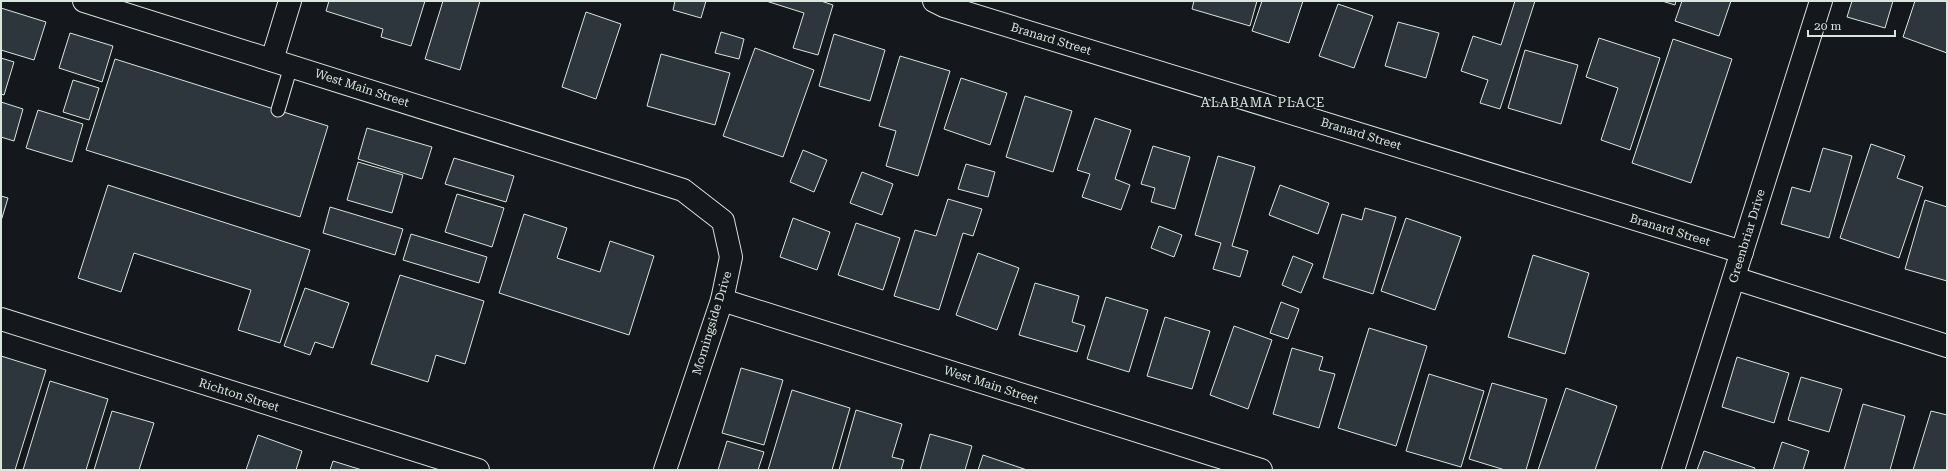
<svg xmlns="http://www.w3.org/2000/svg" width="1948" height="471" viewBox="0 0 1948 471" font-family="'Roboto Serif',serif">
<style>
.building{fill:#2c363c;stroke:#d8e6dc}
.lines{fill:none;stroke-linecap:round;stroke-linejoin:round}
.service-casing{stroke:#d8e6dc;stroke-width:15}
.minor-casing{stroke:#d8e6dc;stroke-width:24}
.tertiary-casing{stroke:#d8e6dc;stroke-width:24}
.service{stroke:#14181c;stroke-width:13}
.minor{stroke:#14181c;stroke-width:22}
.tertiary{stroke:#14181c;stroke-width:22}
.labels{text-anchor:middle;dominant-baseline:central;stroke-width:3;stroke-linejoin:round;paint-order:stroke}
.street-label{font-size:12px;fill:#d8e6dc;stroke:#14181c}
.neighbourhood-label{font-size:13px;letter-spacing:1px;fill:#d8e6dc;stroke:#14181c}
</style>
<rect width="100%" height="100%" fill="#14181c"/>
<g class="building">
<path d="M329,1H425L411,46L381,37L383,29L326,11Z"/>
<path d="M443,1H480L460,70L425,59Z"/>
<path d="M675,1H706L701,18L673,10Z"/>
<path d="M766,1H821L833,5L818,55L793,48L804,13Z"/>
<path d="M1194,1H1257L1250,26L1192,9Z"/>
<path d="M1262,1H1303L1289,43L1252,31Z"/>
<path d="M1515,1H1535L1500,109L1480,103L1488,80L1461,71L1473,36L1501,45Z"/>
<path d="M1662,1H1676L1675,5Z"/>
<path d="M1682,1H1731L1719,36L1675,21Z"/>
<path d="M1852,1H1893L1885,28L1847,17Z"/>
<path d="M1915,1H1947V53L1903,37Z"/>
<path d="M1338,4L1373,16L1354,68L1319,56Z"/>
<path d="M1,8L46,22L34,60L1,50Z"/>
<path d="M586,12L621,24L596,99L562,87Z"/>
<path d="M1398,22L1439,33L1426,78L1385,66Z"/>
<path d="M721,32L744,39L739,59L715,53Z"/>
<path d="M70,33L113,46L102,82L59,68Z"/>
<path d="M834,34L885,50L870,101L819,86Z"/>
<path d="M1599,38L1660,58L1630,150L1601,140L1618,88L1586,77Z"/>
<path d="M1673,39L1732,59L1691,183L1632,163Z"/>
<path d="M755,48L814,70L783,157L723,136Z"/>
<path d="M1525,50L1578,65L1561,124L1508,108Z"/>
<path d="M661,54L730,73L715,125L647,106Z"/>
<path d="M900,56L950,71L918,176L886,166L896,131L879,126Z"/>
<path d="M1,58L14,62L4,95L1,94Z"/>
<path d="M115,59L328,126L300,217L86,150Z"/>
<path d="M961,78L1007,93L990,145L944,129Z"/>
<path d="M73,80L99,88L89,120L63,112Z"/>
<path d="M1025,96L1072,111L1053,172L1006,157Z"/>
<path d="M1,102L23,109L14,141L1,137Z"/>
<path d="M38,110L83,124L72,162L26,148Z"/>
<path d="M1095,118L1131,130L1115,179L1130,185L1121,210L1082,197L1090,174L1077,170Z"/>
<path d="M367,128L432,147L422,179L358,159Z"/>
<path d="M1871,144L1905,156L1897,178L1923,187L1899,258L1840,238Z"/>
<path d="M1153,146L1190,157L1175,209L1151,202L1155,188L1141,184Z"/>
<path d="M1823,148L1852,156L1829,238L1781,224L1792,187L1810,192Z"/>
<path d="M803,150L827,160L814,192L790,182Z"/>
<path d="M1218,156L1255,167L1232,246L1248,251L1240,277L1213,269L1221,243L1195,235Z"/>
<path d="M454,158L514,176L506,202L445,184Z"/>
<path d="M358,162L403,175L392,213L347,200Z"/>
<path d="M966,164L995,172L988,197L958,189Z"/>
<path d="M862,172L893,184L882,215L850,203Z"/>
<path d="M108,185L310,250L280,343L238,330L251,290L134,253L121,292L78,278Z"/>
<path d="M1280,185L1329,203L1318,234L1269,215Z"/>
<path d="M457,194L504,208L492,247L445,232Z"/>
<path d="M1,196L8,198L1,221Z"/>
<path d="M948,199L982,209L973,236L963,233L939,310L894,296L915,230L936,236Z"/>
<path d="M1925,200L1947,207V281L1905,269Z"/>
<path d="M330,207L403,229L395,255L323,233Z"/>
<path d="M1365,208L1396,217L1373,294L1323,278L1342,214L1362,220Z"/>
<path d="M524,214L567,228L557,258L600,272L610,241L654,256L629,335L499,293Z"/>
<path d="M793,218L830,232L817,270L780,257Z"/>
<path d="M1406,218L1461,237L1435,310L1381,291Z"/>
<path d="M856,223L900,238L883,290L838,275Z"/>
<path d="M1159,226L1182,235L1174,257L1151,248Z"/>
<path d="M411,234L487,257L479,283L403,260Z"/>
<path d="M978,253L1019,268L997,330L956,315Z"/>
<path d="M1533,255L1589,273L1565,354L1508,337Z"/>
<path d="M1293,256L1313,264L1301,293L1282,285Z"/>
<path d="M400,275L484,301L465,364L436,355L428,382L371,364Z"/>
<path d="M1035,283L1079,296L1072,322L1085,326L1077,352L1019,335Z"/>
<path d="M305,288L349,303L333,348L315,342L310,355L284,346Z"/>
<path d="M1106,297L1148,310L1129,372L1087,359Z"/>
<path d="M1281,302L1299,309L1288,339L1270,333Z"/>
<path d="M1165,317L1210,331L1192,389L1147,376Z"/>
<path d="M1234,326L1272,340L1248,409L1210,395Z"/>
<path d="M1369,328L1427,346L1396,446L1338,428Z"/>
<path d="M1292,348L1323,357L1319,370L1335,374L1319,428L1273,414Z"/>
<path d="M1,356L46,370L15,470H1Z"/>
<path d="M1737,357L1789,373L1774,423L1722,407Z"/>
<path d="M741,368L783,380L764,445L722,433Z"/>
<path d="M1429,374L1484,391L1461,467L1406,451Z"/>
<path d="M1801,377L1842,389L1829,432L1788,420Z"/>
<path d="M50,381L108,399L86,470H23Z"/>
<path d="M1492,383L1547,399L1526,470H1505L1469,459Z"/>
<path d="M1566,388L1617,406L1595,470H1538Z"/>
<path d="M792,390L850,408L832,470H768Z"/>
<path d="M1863,404L1905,416L1890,470H1844Z"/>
<path d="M856,410L902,424L892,457L904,460L901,470H839Z"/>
<path d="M112,411L154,423L139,470H94Z"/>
<path d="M1931,411L1947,415V470H1913Z"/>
<path d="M930,434L972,446L965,470H920Z"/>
<path d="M258,435L302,451L296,470H246Z"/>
<path d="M727,441L764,452L758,470H718Z"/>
<path d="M1782,442L1809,451L1803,470H1773Z"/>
<path d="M1704,451L1755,468L1754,470H1697Z"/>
<path d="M983,455L1027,470H978Z"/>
<path d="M333,461L362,470H330Z"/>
</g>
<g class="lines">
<g class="service-casing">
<path id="service" d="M278,110L291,66"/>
</g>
<g class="minor-casing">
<g id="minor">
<path d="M934,1L944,6L1742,252"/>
<path d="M272,60L290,1"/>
<path d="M639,176L683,190L723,221L731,257L722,300L665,470"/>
<path d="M1734,278L1947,346"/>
<path d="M722,300L1261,470"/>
<path d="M1,319L478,470"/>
</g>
</g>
<g class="tertiary-casing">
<g id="tertiary">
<path d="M84,1L639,176"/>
<path d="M1673,470L1821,1"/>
</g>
</g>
<use href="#service" class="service"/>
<use href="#minor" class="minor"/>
<use href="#tertiary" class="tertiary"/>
</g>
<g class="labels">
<g class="street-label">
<text transform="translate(1051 39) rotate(17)">Branard Street</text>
<text transform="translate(362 88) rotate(18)">West Main Street</text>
<text transform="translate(1361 134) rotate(17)">Branard Street</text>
<text transform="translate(1670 230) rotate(17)">Branard Street</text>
<text transform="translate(1747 236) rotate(-73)">Greenbriar Drive</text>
<text transform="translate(712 323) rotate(-73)">Morningside Drive</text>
<text transform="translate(991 385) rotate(18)">West Main Street</text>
<text transform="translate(239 395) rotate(18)">Richton Street</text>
</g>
<g class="neighbourhood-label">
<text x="1263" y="102">ALABAMA PLACE</text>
</g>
</g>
<rect width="1948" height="471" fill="none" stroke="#d8e6dc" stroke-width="4"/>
<path d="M1808 30v6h87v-6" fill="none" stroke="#d8e6dc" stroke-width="2"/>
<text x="1814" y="30" font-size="12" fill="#d8e6dc" stroke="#14181c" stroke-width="3" paint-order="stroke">20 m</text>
</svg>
